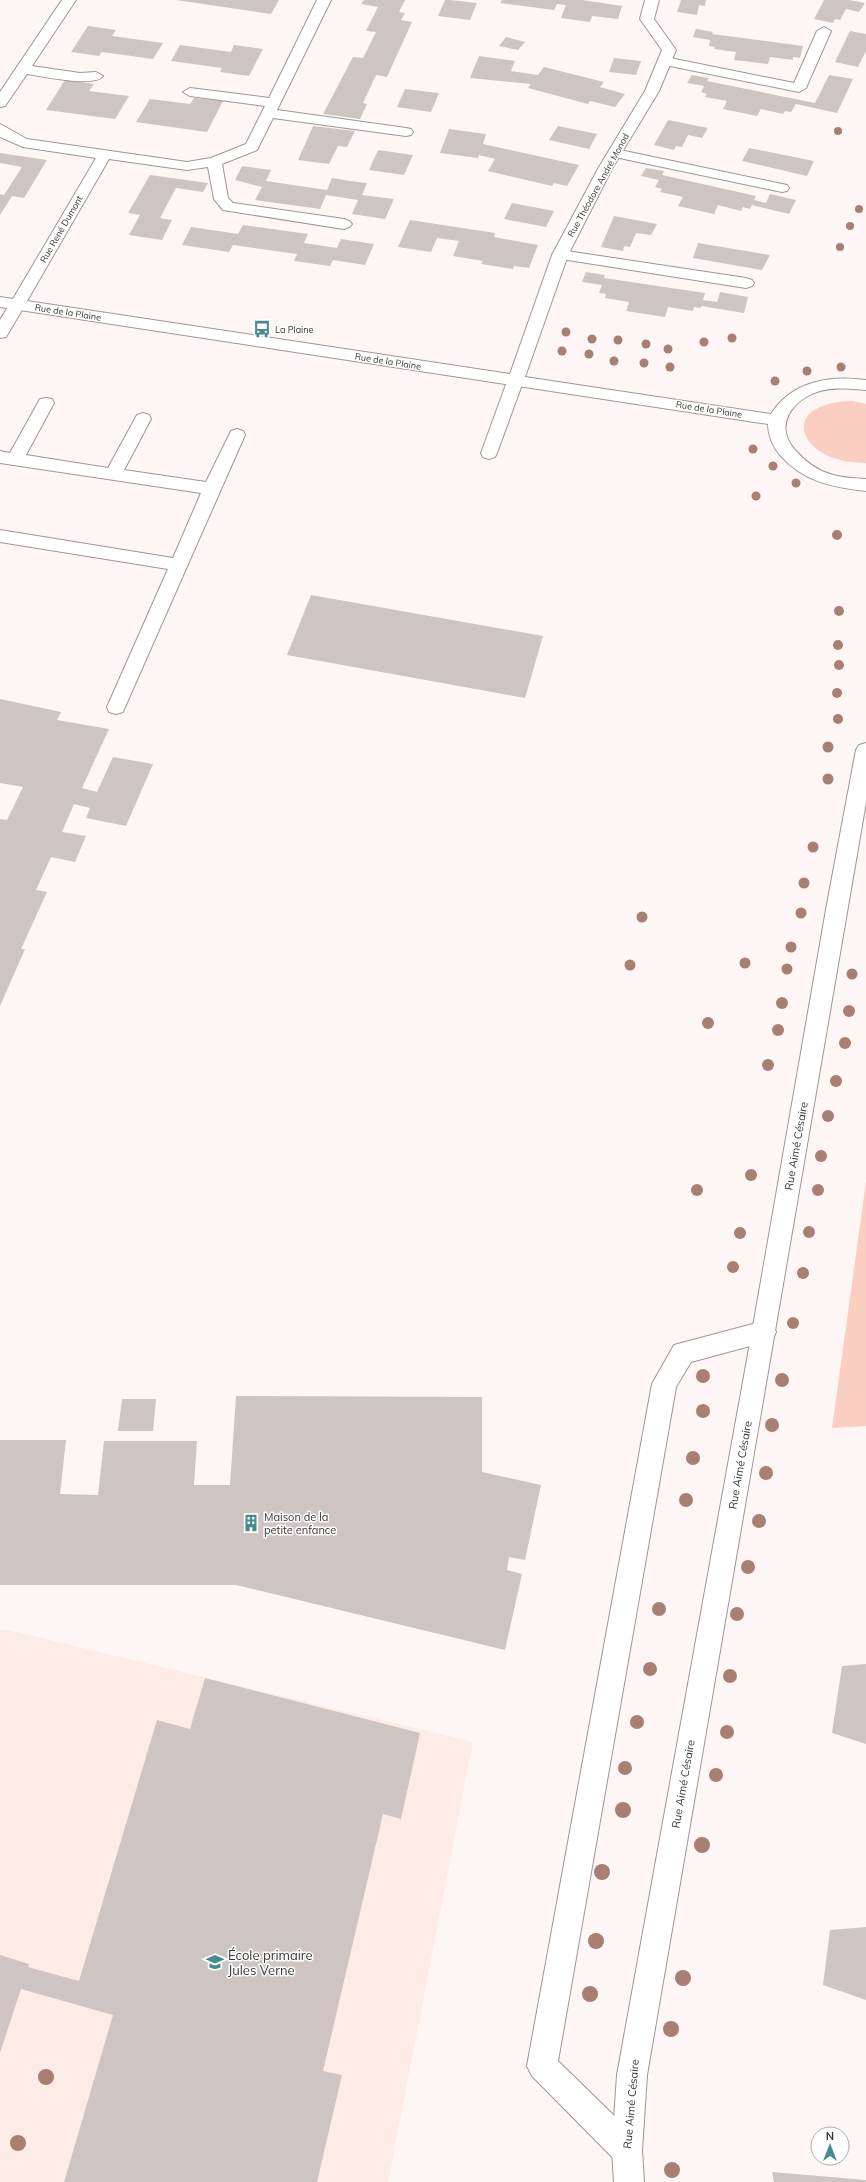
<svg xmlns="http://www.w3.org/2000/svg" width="866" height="2182" viewBox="0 0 866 2182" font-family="Mulish,sans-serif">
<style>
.built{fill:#fdebe6}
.green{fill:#fbcec2}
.building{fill:#cec5c2}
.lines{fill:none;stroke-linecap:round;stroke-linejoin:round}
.service-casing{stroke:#9f9694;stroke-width:2}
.minor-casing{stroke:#9f9694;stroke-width:2}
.service{fill:#fff;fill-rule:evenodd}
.minor{fill:#fff;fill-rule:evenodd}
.tree{fill:#aa7f73}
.labels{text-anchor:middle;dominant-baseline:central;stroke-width:3;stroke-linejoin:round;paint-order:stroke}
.far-street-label{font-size:9px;fill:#373332;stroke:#fff}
.far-poi-label{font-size:9px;fill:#373332;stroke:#fff;text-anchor:start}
.street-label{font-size:11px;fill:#373332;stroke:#fff}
.poi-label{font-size:11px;fill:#373332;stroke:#fff;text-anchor:start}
.near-poi-label{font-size:13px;fill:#373332;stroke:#fff;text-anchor:start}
</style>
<rect width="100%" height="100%" fill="#fef6f4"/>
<path class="built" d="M0,1630H8L473,1742L388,2182H0Z"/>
<g class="green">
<path d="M852,401L866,404V463C799,464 774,403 852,401Z"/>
<path d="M866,1182V1426L832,1428Z"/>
</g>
<g class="building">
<path d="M176,0H279L271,14Z"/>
<path d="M364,0H405L399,12L405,13L401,20L412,22L387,77L376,75L363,103L367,104L360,119L323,114L353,57L363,58L376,32L366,31L378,7L361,4Z"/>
<path d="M450,0L477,3L470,20L438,16L445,0Z"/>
<path d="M502,0H582L622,6L618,19L592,16L590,22L561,18L566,5L557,4L554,10L500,3Z"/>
<path d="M681,0H706L705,6L699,5L697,15L677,12Z"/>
<path d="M824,0H849L865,3L859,12L846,9L840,20L835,19L833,23L814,19Z"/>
<path d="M88,26L116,30L112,36L163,43L153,59L102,52L99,56L71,52Z"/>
<path d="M696,29L713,32L712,34L803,46L800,58L793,57V60L770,57L768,64L734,60L736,52L714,49L715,47L709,46L710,40L693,37Z"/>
<path d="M850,31L866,34V51L858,67L835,62Z"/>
<path d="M506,37L525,42L518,50L499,46Z"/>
<path d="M180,45L231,52L234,45L263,49L249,76L220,72L222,68L171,61Z"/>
<path d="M479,56L515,61L511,71L538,75L544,67L604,82L600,87L625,94L615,107L590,101L588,104L528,88L531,84L470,78Z"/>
<path d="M614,58L641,61L636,75L609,72Z"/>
<path d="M692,75L709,78L707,81L815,103L829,75L853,79L837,113L796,104L791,112L785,111L783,114L761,109L757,116L723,109L727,101L705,97L707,94L701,92L704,86L687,83Z"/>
<path d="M65,80L94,84L89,91L129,96L115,119L46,110Z"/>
<path d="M405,89L439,93L431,112L397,107Z"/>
<path d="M194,98L223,101L207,132L136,122L150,99L190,104Z"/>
<path d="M668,120L708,128L702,138L688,135L682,147L676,146L674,150L654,145Z"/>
<path d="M313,126L355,131L347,147L338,146L329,164L298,160Z"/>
<path d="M558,126L597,134L589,149L549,140Z"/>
<path d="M449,129L486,134L483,144L579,165L567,186L554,183L552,186L488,171L495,159L479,155L478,158L440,153Z"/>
<path d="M749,148L814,161L807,176L742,161Z"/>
<path d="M378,150L413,155L404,175L369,170Z"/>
<path d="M0,153L47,160L24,198L12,196L0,215V194L4,195L22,167L0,163Z"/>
<path d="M242,166L271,170L266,181L327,190L332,178L350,181L367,183L362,195L394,199L385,219L352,214L358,200L326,195L320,209L255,200L262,187L235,180Z"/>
<path d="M646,168L664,171L662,175L756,196L754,200L766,203L770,194L796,200L789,214L752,205L750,209L743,207L741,211L718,205L714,214L678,206L683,197L660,192L662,189L655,187L659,180L641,176Z"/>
<path d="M150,175L208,183L203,192L176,188L160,218L172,220L162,240L129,235L140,215L128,213Z"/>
<path d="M512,203L554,211L546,227L504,219Z"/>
<path d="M614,216L657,224L651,235L636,233L630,247L624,246L623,251L601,247Z"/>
<path d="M410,220L495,233L494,237L538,245L529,268L514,266L513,269L481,264L483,261L453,256L459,241L437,238L431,252L398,247Z"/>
<path d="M243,225L308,234L304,243L337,248L341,239L374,244L365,265L333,260L330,266L294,261L297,254L233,245L229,252L182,245L191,227L238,234Z"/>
<path d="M698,243L770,255L762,270L693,258Z"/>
<path d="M586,272L605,275L604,278L705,293L703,300L717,302L720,292L748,297L744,313L701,306V308L694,307L693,311L668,307L665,317L626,311L629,302L605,298L606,294L599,293L602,285L582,282Z"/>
<path d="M311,595L543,636L525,698L287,655Z"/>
<path d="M0,699L61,712L57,720L109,729L82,788L97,792L113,757L153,764L126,826L86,818L90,808L74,804L62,832L86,836L75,862L51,857L36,890L47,892L21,949H25L0,1006V819L7,820L23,787L0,783Z"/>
<path d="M236,1396L482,1397V1472L541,1485L525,1560L509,1557L507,1570L522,1574L505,1650L236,1585H0V1440H66L60,1494L98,1495L104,1441H197L194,1485H230Z"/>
<path d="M122,1399H156L153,1431H118Z"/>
<path d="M866,1664V1744L832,1733L842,1666Z"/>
<path d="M205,1678L420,1733L401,1819L383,1814L323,2071L342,2075L317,2182H64L113,2015L21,1989L0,2053V1955L29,1964L28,1967L79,1981L157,1720L190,1729Z"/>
<path d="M866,1927V2000L823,1985L830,1930Z"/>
<path d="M772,2172L866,2180V2182H774Z"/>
</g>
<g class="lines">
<g class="service-casing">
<g id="service">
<path d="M824,27L831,31L806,88L799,92L665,65L658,61L665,57L794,83L817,31Z"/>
<path d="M615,149L782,184L787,185L789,188L787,191L782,192L610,156L608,153L610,150Z"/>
<path d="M560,250L746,278L752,280L754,283L752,286L746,288L555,258L552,255L555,252Z"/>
<path d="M17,300L23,302L25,305L6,337L0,338V320L11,302Z"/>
<path d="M516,374L522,375L524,379L497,453L495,457L489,459L483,457L481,453L508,379L510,375Z"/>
<path d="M46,398L52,399L54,403L26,455L108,468L137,415L143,413L149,415L151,419L124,470L206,482L231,431L237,429L243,431L245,435L125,707L123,712L116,714L109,712L107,707L168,569L0,542V530L173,558L201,493L0,463V451L10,453L40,399Z"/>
<path d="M764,1321L772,1324L776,1332L772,1340L691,1362L676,1387L558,2061L638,2139L642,2150L638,2161L627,2165L616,2161L532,2076L527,2066L652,1384L674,1345Z"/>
</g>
</g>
<g class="minor-casing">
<g id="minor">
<path d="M62,0H76L32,66L80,73L96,72L103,76C95,88 41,76 27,74L5,106L0,107V92Z"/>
<path d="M317,0H331L277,110L406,128L411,129L413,132L411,135L406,136L273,118L257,150L222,164L228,198L233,203L344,219L349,221L352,224L349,227L344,229L223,210L214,199L208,167L187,170L109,159L27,301L510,374L552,255L599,167L645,91L662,50L640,19L645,0H659L654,19L676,50L659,91L613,167L568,255L525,377L771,414C792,381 830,375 866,380V390C851,389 835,387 820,391C793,399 773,425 795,450C804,460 816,470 830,474C841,478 854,478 866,479V491C832,487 804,482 780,455C773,447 768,435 768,424L0,307V297L13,299L96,158L23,147L0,137V124L27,139L187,162L211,158L246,144L265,106L190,96L183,92L190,88L269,98Z"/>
<path d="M866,743V802L647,2075L642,2150L644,2182H614L612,2150L617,2075L752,1332L827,904L856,750L859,745Z"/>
</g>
</g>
<use href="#service" class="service"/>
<use href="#minor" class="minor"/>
</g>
<g class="tree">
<circle cx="838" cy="131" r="4"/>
<circle cx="859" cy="209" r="4"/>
<circle cx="850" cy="226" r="4"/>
<circle cx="840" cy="247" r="4"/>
<circle cx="566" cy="332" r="4.5"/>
<circle cx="732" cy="338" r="4.5"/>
<circle cx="592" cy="339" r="4.5"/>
<circle cx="618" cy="340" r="4.5"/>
<circle cx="704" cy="342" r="4.5"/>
<circle cx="646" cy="344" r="4.5"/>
<circle cx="668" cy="349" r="4.5"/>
<circle cx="562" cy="351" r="4.5"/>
<circle cx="589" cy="354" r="4.5"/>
<circle cx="614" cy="361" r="4.5"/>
<circle cx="644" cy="363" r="4.5"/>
<circle cx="670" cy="367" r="4.5"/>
<circle cx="841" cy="367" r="4.5"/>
<circle cx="807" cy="371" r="4.5"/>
<circle cx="775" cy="381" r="4.5"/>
<circle cx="753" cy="449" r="4.5"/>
<circle cx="773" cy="466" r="4.5"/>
<circle cx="796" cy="483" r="4.5"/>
<circle cx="756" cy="496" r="4.5"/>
<circle cx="837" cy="535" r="5"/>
<circle cx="839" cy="611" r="5"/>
<circle cx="838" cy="645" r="5"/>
<circle cx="839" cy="665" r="5"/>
<circle cx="837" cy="693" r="5"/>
<circle cx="838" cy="719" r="5"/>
<circle cx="828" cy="747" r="5.5"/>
<circle cx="828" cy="779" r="5.5"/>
<circle cx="813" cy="847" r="5.5"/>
<circle cx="804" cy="883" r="5.5"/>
<circle cx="801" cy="913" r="5.5"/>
<circle cx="642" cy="917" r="5.5"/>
<circle cx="791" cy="947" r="5.5"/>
<circle cx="745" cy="963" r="5.5"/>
<circle cx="630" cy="965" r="5.5"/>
<circle cx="787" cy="969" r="5.5"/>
<circle cx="852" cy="974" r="5.5"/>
<circle cx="782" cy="1003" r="6"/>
<circle cx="849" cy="1011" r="6"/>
<circle cx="708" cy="1023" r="6"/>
<circle cx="778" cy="1030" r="6"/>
<circle cx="845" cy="1043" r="6"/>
<circle cx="768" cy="1065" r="6"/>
<circle cx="836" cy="1081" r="6"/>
<circle cx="828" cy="1116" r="6"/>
<circle cx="821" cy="1156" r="6"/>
<circle cx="751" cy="1175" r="6"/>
<circle cx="697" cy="1190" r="6"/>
<circle cx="818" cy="1190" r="6"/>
<circle cx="809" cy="1232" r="6"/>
<circle cx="740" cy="1233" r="6"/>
<circle cx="733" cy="1267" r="6"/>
<circle cx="803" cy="1273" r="6"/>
<circle cx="793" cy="1323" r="6"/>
<circle cx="703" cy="1376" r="7"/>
<circle cx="782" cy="1380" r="7"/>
<circle cx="703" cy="1411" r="7"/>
<circle cx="772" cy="1425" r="7"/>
<circle cx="693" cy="1458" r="7"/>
<circle cx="766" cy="1473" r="7"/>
<circle cx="686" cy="1500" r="7"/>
<circle cx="759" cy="1521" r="7"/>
<circle cx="748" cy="1567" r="7"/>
<circle cx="659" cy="1609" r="7"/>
<circle cx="737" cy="1614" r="7"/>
<circle cx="650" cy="1669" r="7"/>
<circle cx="730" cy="1676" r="7"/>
<circle cx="637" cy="1722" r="7"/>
<circle cx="727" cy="1732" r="7"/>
<circle cx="625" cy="1768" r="7"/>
<circle cx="716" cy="1775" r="7"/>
<circle cx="623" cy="1810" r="8"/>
<circle cx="702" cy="1845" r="8"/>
<circle cx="602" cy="1872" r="8"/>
<circle cx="596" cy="1941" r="8"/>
<circle cx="683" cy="1978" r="8"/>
<circle cx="590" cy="1994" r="8"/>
<circle cx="671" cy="2029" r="8"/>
<circle cx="46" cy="2077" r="8"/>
<circle cx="18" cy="2143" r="8"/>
<circle cx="672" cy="2170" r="8"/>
</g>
<defs>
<g id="bus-bare" transform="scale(1.38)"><path d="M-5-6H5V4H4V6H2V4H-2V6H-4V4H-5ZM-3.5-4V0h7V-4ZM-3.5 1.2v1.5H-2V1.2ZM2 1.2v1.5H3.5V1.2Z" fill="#448c8e" stroke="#fff" stroke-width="2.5" paint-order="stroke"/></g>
<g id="building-bare" transform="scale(1.38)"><path d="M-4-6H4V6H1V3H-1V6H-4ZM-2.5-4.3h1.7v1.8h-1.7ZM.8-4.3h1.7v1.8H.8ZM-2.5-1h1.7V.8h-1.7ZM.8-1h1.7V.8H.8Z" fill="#448c8e" stroke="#fff" stroke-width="2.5" paint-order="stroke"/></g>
<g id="school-bare" transform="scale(1.38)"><path d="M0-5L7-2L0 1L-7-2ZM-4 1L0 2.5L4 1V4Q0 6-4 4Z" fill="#448c8e" stroke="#fff" stroke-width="2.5" paint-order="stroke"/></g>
</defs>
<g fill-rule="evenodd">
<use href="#bus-bare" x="262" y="329"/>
<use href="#building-bare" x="251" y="1523"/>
<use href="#school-bare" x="215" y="1962"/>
</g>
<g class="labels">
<g class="far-street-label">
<text transform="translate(598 185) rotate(-61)">Rue Théodore André Monod</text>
<text transform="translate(61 229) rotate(-60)">Rue René Dumont</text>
<text transform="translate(68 312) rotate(9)">Rue de la Plaine</text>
<text transform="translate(388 361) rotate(9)">Rue de la Plaine</text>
<text transform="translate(709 409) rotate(9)">Rue de la Plaine</text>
</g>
<g class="far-poi-label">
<text x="275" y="329">La Plaine</text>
</g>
<g class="street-label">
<text transform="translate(796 1146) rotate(-80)">Rue Aimé Césaire</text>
<text transform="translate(740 1465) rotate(-80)">Rue Aimé Césaire</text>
<text transform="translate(683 1784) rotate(-80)">Rue Aimé Césaire</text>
<text transform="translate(631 2104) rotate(-85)">Rue Aimé Césaire</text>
</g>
<g class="poi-label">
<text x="264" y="1517">Maison de la<tspan x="264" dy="13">petite enfance</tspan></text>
</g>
<g class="near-poi-label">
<text x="228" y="1955">École primaire<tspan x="228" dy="15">Jules Verne</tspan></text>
</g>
</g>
<g transform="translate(830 2146)"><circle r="19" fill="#ffffff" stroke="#afadad"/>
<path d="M0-3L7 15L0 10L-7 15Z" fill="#448c8e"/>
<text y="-6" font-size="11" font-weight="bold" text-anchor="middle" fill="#373332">N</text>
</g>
</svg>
